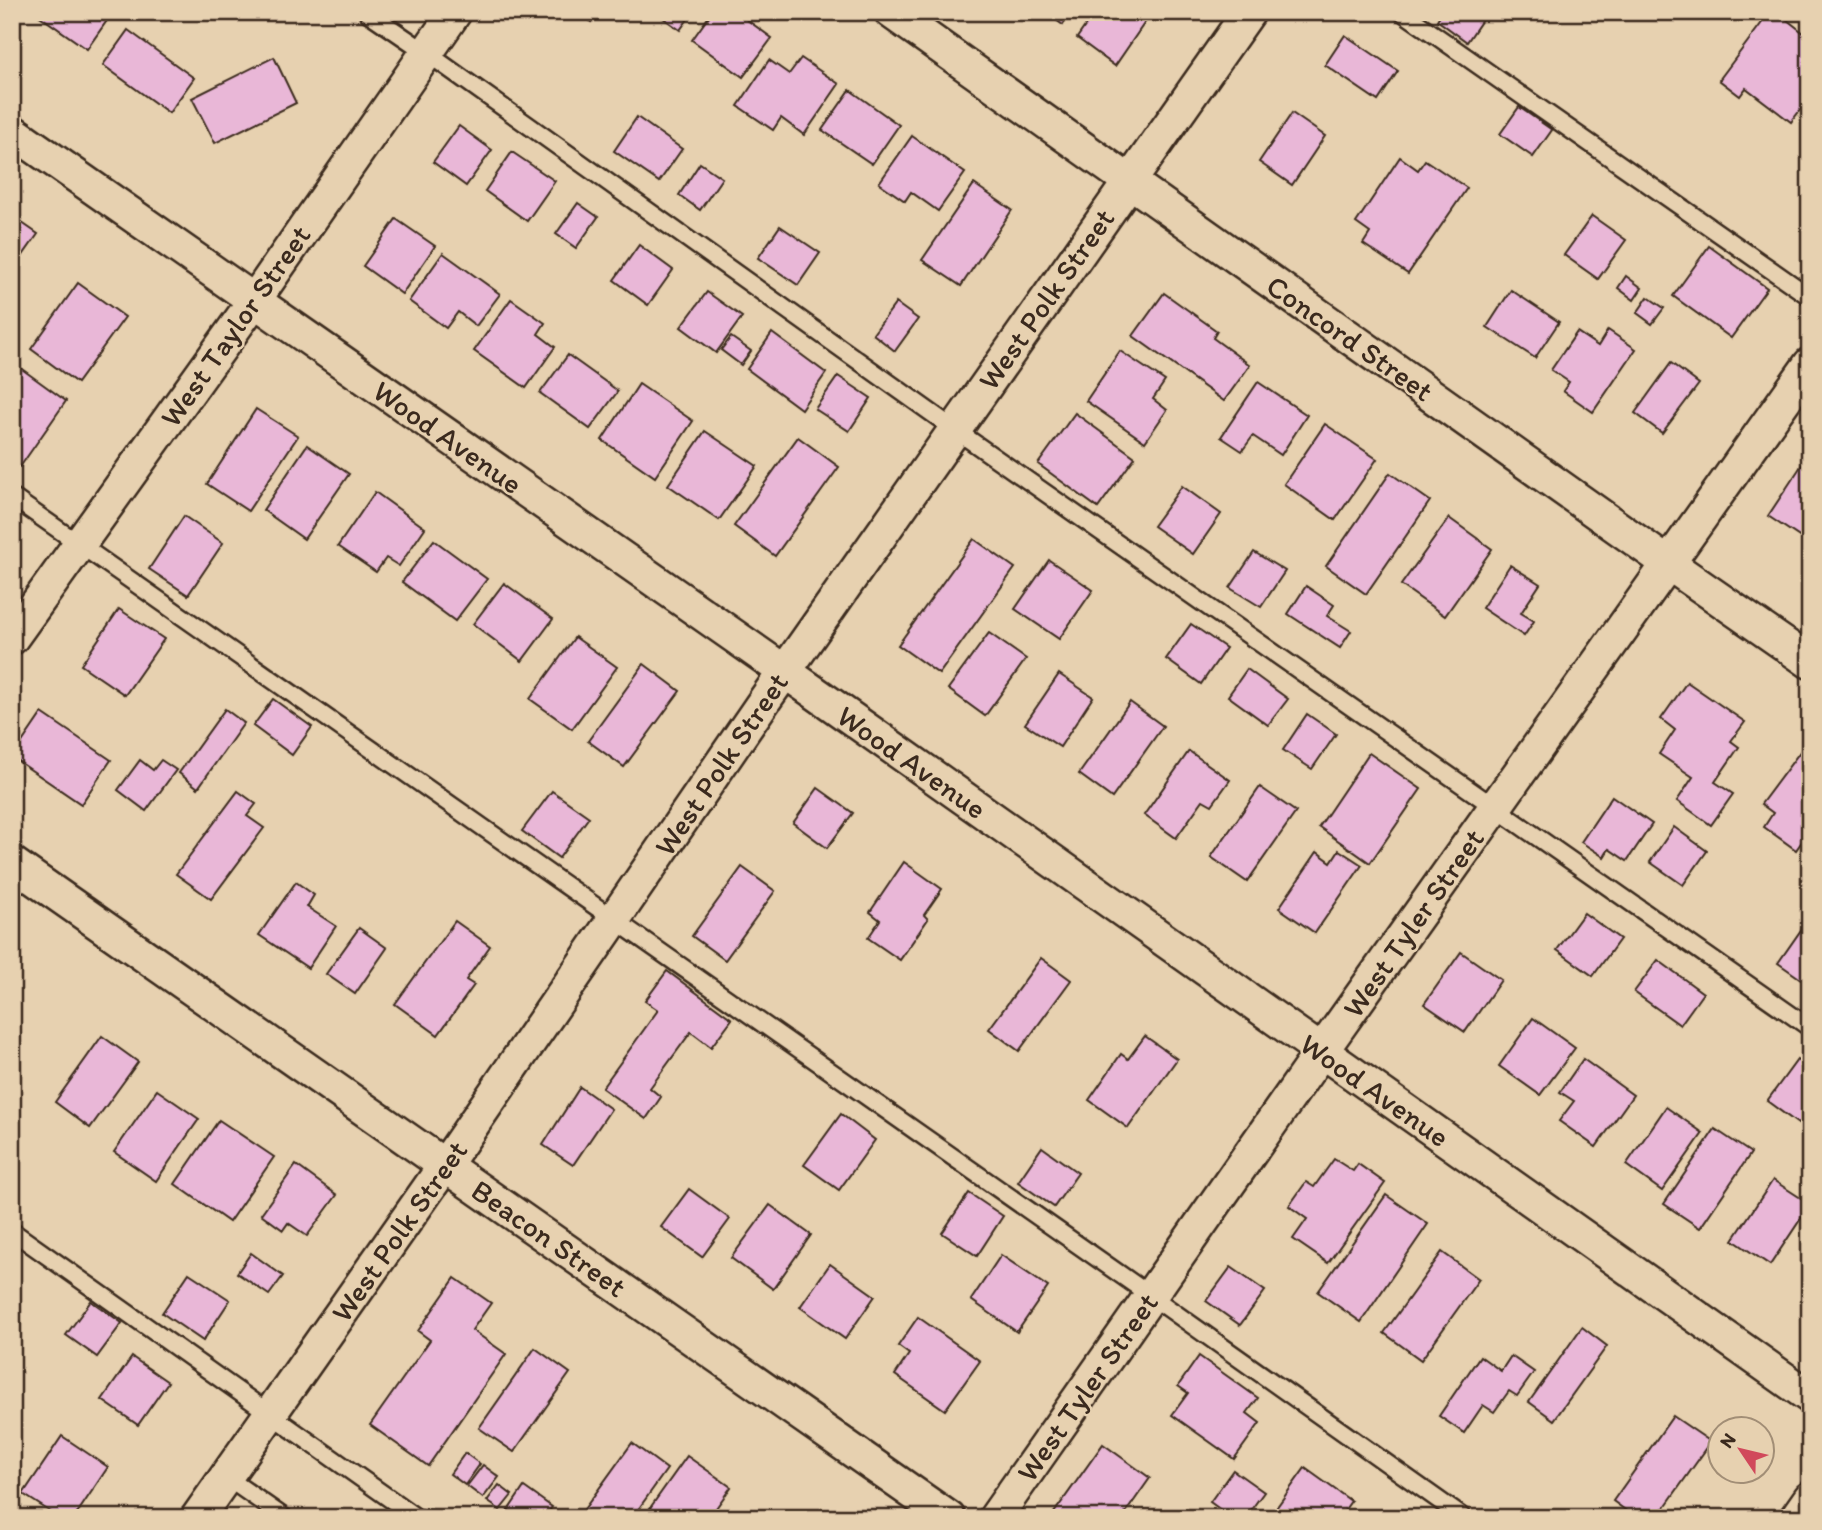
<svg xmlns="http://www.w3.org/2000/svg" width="1822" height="1530" viewBox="0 0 1822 1530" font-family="Itim,sans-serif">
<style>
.building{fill:#e9b7d7;stroke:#3b2a1e;stroke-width:2}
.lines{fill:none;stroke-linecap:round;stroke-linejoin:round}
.lane-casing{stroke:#3b2a1e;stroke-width:21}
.street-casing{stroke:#3b2a1e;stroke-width:37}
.lane{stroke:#e7d1b0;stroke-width:16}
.street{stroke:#e7d1b0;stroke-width:32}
.labels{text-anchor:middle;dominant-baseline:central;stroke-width:5;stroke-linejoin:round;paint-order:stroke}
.street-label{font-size:30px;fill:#3b2a1e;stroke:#e7d1b0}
</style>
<rect width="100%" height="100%" fill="#e7d1b0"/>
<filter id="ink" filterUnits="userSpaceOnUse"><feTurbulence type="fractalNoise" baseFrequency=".0143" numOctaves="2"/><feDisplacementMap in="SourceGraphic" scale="14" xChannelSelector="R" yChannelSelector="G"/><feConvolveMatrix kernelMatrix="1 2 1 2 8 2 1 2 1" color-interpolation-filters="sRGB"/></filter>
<g filter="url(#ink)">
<g class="building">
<path d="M34,12H113L87,49Z"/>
<path d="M578,12H597L591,22Z"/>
<path d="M655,12H693L680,30Z"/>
<path d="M712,12H736L772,38L743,77L692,40Z"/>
<path d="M1045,12H1071L1063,25Z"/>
<path d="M1095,12H1152L1115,66L1077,38Z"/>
<path d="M1442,12H1484L1486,14L1467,42L1437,20Z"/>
<path d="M1770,12H1777L1810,38V97L1791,122L1746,88L1740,96L1719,80Z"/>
<path d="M128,30L194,78L169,113L103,65Z"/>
<path d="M1345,35L1398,71L1378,101L1325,65Z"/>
<path d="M274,57L296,103L215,143L192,98Z"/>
<path d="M801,58L839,84L804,135L781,118L773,130L738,106L769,60L789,74Z"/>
<path d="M850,90L899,125L872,164L822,130Z"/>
<path d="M1519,107L1552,130L1533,157L1500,134Z"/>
<path d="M1292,113L1325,136L1292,185L1259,162Z"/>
<path d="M637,117L682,149L659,182L614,151Z"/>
<path d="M459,126L492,150L466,186L433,162Z"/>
<path d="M912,136L965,173L938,211L911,192L905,201L879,183Z"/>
<path d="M512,152L555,181L527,221L485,191Z"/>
<path d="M1400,157L1418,170L1425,160L1467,188L1408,274L1363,244L1370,233L1356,223Z"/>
<path d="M700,163L722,178L700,210L679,195Z"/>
<path d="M974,184L1012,210L961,286L922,260Z"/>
<path d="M578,203L598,217L576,248L556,234Z"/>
<path d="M12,216L38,234L12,271Z"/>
<path d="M1592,216L1626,240L1598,279L1564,255Z"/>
<path d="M396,219L435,246L402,294L363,266Z"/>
<path d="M780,226L820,253L798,285L758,258Z"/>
<path d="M639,245L673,270L648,305L614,280Z"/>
<path d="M1709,246L1767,288L1731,338L1673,296Z"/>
<path d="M443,253L500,294L476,326L458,312L446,328L409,301Z"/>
<path d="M1626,276L1642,288L1634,300L1618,288Z"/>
<path d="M78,283L125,317L77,383L31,349Z"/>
<path d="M1511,290L1559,322L1535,358L1487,327Z"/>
<path d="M707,292L742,317L716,353L681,327Z"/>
<path d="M1164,293L1217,331L1213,338L1250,365L1224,401L1133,336Z"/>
<path d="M1648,297L1664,308L1652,324L1637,313Z"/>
<path d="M511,299L545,323L538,334L555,347L526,388L474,351Z"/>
<path d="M896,303L918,319L895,351L873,334Z"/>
<path d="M1608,330L1636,349L1593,412L1563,391L1569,382L1551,370L1577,332L1598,346Z"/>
<path d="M772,333L826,373L801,409L747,369Z"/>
<path d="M731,337L751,351L741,365L721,350Z"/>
<path d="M1120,351L1165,381L1153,399L1167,410L1145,442L1086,401Z"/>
<path d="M568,355L618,391L590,429L540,393Z"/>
<path d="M1671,363L1699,384L1662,433L1635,413Z"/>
<path d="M19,367L66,401L20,467L12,462V376Z"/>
<path d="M838,376L871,398L849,431L815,409Z"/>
<path d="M1258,382L1307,415L1281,455L1253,436L1242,451L1221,437Z"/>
<path d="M639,384L693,421L655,477L602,440Z"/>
<path d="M256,409L298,436L248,511L207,484Z"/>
<path d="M1075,413L1135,457L1098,508L1038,464Z"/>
<path d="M1325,424L1377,459L1335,520L1284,484Z"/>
<path d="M705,431L757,466L719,520L668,485Z"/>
<path d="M798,437L839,467L775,556L734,526Z"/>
<path d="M307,445L349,474L304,539L263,510Z"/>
<path d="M1805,460L1810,463V531L1804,540L1768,516Z"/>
<path d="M1390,473L1430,501L1366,594L1326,566Z"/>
<path d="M1182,486L1221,514L1193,554L1153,526Z"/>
<path d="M375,492L425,528L399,566L386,558L376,572L338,546Z"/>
<path d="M184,516L223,543L188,595L149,569Z"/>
<path d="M1449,518L1492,549L1445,616L1401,585Z"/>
<path d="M974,539L1015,568L939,674L898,645Z"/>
<path d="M434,540L487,579L455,621L402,582Z"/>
<path d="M1254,552L1285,571L1261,607L1230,588Z"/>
<path d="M1049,560L1093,590L1059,639L1015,609Z"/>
<path d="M1510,565L1540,584L1521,613L1534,621L1524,636L1482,608Z"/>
<path d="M504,583L553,619L522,661L473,624Z"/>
<path d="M1306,586L1334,605L1327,616L1351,631L1340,648L1288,614Z"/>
<path d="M119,609L164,639L125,695L81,665Z"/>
<path d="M1191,624L1226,648L1201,684L1166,659Z"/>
<path d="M989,633L1026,659L985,716L948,689Z"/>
<path d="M575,637L617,667L572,729L530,699Z"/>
<path d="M644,664L680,691L624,767L588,741Z"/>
<path d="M1247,669L1288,699L1268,725L1228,696Z"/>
<path d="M1059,674L1093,697L1060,747L1025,724Z"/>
<path d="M1687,682L1745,722L1731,741L1739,747L1715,782L1733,794L1711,825L1677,801L1693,777L1659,754L1675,730L1661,719Z"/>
<path d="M273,699L312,727L292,755L253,726Z"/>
<path d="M1130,702L1163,726L1112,798L1079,774Z"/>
<path d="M225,709L244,723L198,788L179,773Z"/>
<path d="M42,713L111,760L81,804L12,757Z"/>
<path d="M1307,714L1336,734L1312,769L1283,750Z"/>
<path d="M1802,749L1810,755V811L1805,818L1810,822V830L1796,850L1764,827L1773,813L1761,804Z"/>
<path d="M1189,751L1230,780L1212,805L1203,800L1176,838L1144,815Z"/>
<path d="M1369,753L1421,789L1370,863L1319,827Z"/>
<path d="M140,760L153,770L161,760L176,770L146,811L118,790Z"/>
<path d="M1260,787L1296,812L1247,882L1211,857Z"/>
<path d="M818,788L853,813L827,848L793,823Z"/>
<path d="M238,791L256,804L247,816L264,828L211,899L176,874Z"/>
<path d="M552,791L589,817L559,858L522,831Z"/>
<path d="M1612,796L1652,824L1627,861L1609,849L1604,857L1581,842Z"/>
<path d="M1674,827L1707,851L1683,885L1650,862Z"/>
<path d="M1339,850L1362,865L1315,933L1279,908L1317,852L1331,862Z"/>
<path d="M904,862L942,889L924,915L928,919L900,960L868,938L880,920L870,912Z"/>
<path d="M742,867L775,891L725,960L692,936Z"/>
<path d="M296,882L314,895L307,907L336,926L308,968L259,935Z"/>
<path d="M1584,913L1620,939L1593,976L1557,950Z"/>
<path d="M455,921L490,946L466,980L474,985L438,1035L395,1004Z"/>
<path d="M359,928L387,948L355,994L326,974Z"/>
<path d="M1801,930L1810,936V982L1808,984L1778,963Z"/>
<path d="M1461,952L1501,980L1465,1032L1424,1004Z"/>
<path d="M1041,958L1071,980L1019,1051L989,1029Z"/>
<path d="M1658,960L1703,993L1680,1025L1634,992Z"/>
<path d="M667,971L732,1019L711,1047L691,1032L650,1088L661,1097L646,1119L602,1088L658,1010L645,1001Z"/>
<path d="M1533,1018L1575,1048L1540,1095L1499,1066Z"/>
<path d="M102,1036L138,1062L90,1128L55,1102Z"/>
<path d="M1145,1036L1177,1059L1128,1128L1089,1100L1121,1054L1128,1059Z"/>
<path d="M1583,1059L1633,1095L1596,1147L1559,1121L1574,1101L1560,1092Z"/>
<path d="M1797,1060L1810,1070V1114L1801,1126L1767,1101Z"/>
<path d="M580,1087L611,1109L573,1165L543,1145Z"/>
<path d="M157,1090L199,1119L156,1181L114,1152Z"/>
<path d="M1666,1107L1703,1133L1662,1191L1626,1165Z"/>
<path d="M841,1114L875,1140L839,1190L804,1165Z"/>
<path d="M219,1120L274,1157L229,1222L175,1184Z"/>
<path d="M1715,1129L1751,1153L1700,1228L1664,1204Z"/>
<path d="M1042,1147L1078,1173L1054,1207L1018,1182Z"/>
<path d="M1334,1159L1353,1171L1358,1164L1385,1183L1328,1263L1293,1239L1307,1219L1289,1206L1306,1182L1314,1187Z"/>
<path d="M296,1165L337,1195L307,1236L288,1223L283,1230L261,1214Z"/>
<path d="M1773,1180L1810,1204V1218L1804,1214L1770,1265L1733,1240Z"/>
<path d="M689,1189L730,1219L702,1257L661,1227Z"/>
<path d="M969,1193L1003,1216L977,1256L942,1233Z"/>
<path d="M1386,1195L1428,1224L1361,1322L1318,1292Z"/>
<path d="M770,1205L811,1235L773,1289L731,1258Z"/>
<path d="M1442,1252L1479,1279L1421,1360L1384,1333Z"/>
<path d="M251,1253L283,1276L269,1295L237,1273Z"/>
<path d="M1001,1255L1048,1287L1017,1332L971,1300Z"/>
<path d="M830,1264L875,1296L845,1339L800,1307Z"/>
<path d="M1231,1267L1265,1291L1240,1325L1206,1301Z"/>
<path d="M189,1273L230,1300L203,1341L162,1313Z"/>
<path d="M455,1278L491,1303L472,1330L506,1354L428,1466L370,1425L430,1340L418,1331Z"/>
<path d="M91,1301L122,1323L97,1357L66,1335Z"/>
<path d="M918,1317L980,1361L945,1410L895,1375L909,1354L898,1346Z"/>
<path d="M1582,1327L1607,1346L1554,1420L1529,1402Z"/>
<path d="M535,1348L570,1373L514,1452L479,1428Z"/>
<path d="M1199,1356L1258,1398L1247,1413L1260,1423L1234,1459L1172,1415L1188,1393L1178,1386Z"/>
<path d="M1480,1356L1501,1371L1511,1356L1534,1372L1517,1396L1509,1391L1494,1412L1483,1405L1464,1433L1439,1416Z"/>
<path d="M132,1357L168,1382L138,1425L102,1400Z"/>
<path d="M1673,1416L1711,1442L1657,1518H1636L1613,1501Z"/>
<path d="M62,1436L108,1467L74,1518H60L23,1494Z"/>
<path d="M632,1443L667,1469L632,1518H583L580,1515Z"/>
<path d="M1103,1444L1150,1478L1122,1518H1059L1054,1513Z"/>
<path d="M465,1453L480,1464L465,1485L450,1474Z"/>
<path d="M687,1456L731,1487L709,1518H664L650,1508Z"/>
<path d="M483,1465L499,1477L483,1498L467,1486Z"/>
<path d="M1305,1468L1351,1501L1339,1518H1269Z"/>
<path d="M1233,1470L1264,1492L1245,1518H1232L1210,1502Z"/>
<path d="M499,1485L512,1495L500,1510L487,1501Z"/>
<path d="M524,1487L552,1507L544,1518H503Z"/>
</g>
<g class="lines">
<g class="lane-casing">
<g id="lane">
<path d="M367,12L427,53L954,429L1810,1028"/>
<path d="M1402,12L1810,297"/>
<path d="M12,497L1151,1296L1464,1518"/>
<path d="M12,1231L417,1518"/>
<path d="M226,1477L285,1518"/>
</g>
</g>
<g class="street-casing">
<g id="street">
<path d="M891,12L1669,564L1810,662"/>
<path d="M12,131L814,692L1810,1397"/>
<path d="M12,638L254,301L455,12"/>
<path d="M12,863L949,1518"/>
<path d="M197,1518L445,1165L764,701L1249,12"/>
<path d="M995,1518L1321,1052L1810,364"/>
<path d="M1796,1518L1810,1498"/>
</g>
</g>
<use href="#lane" class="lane"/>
<use href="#street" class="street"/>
</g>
</g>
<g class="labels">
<g class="street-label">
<text transform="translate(1046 299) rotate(-55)">West Polk Street</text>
<text transform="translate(235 326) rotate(-55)">West Taylor Street</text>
<text transform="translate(1350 338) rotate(35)">Concord Street</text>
<text transform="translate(448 437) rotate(35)">Wood Avenue</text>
<text transform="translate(912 762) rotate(35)">Wood Avenue</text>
<text transform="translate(721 764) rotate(-56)">West Polk Street</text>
<text transform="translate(1413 923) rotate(-55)">West Tyler Street</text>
<text transform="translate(1375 1090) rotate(35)">Wood Avenue</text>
<text transform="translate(399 1231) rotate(-55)">West Polk Street</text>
<text transform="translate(549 1238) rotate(35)">Beacon Street</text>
<text transform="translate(1087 1387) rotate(-55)">West Tyler Street</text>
</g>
</g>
<rect width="1822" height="1530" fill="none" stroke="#e7d1b0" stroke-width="42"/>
<rect x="21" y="21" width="1780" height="1488" fill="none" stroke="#3b2a1e" stroke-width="2.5" filter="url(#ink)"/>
<g transform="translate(1741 1450) rotate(305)"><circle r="33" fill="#e7d1b0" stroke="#a28e76" stroke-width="2"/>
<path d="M0-5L12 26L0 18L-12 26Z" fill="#d1495b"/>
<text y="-10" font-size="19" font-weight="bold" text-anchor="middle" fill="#3b2a1e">N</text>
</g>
</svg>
